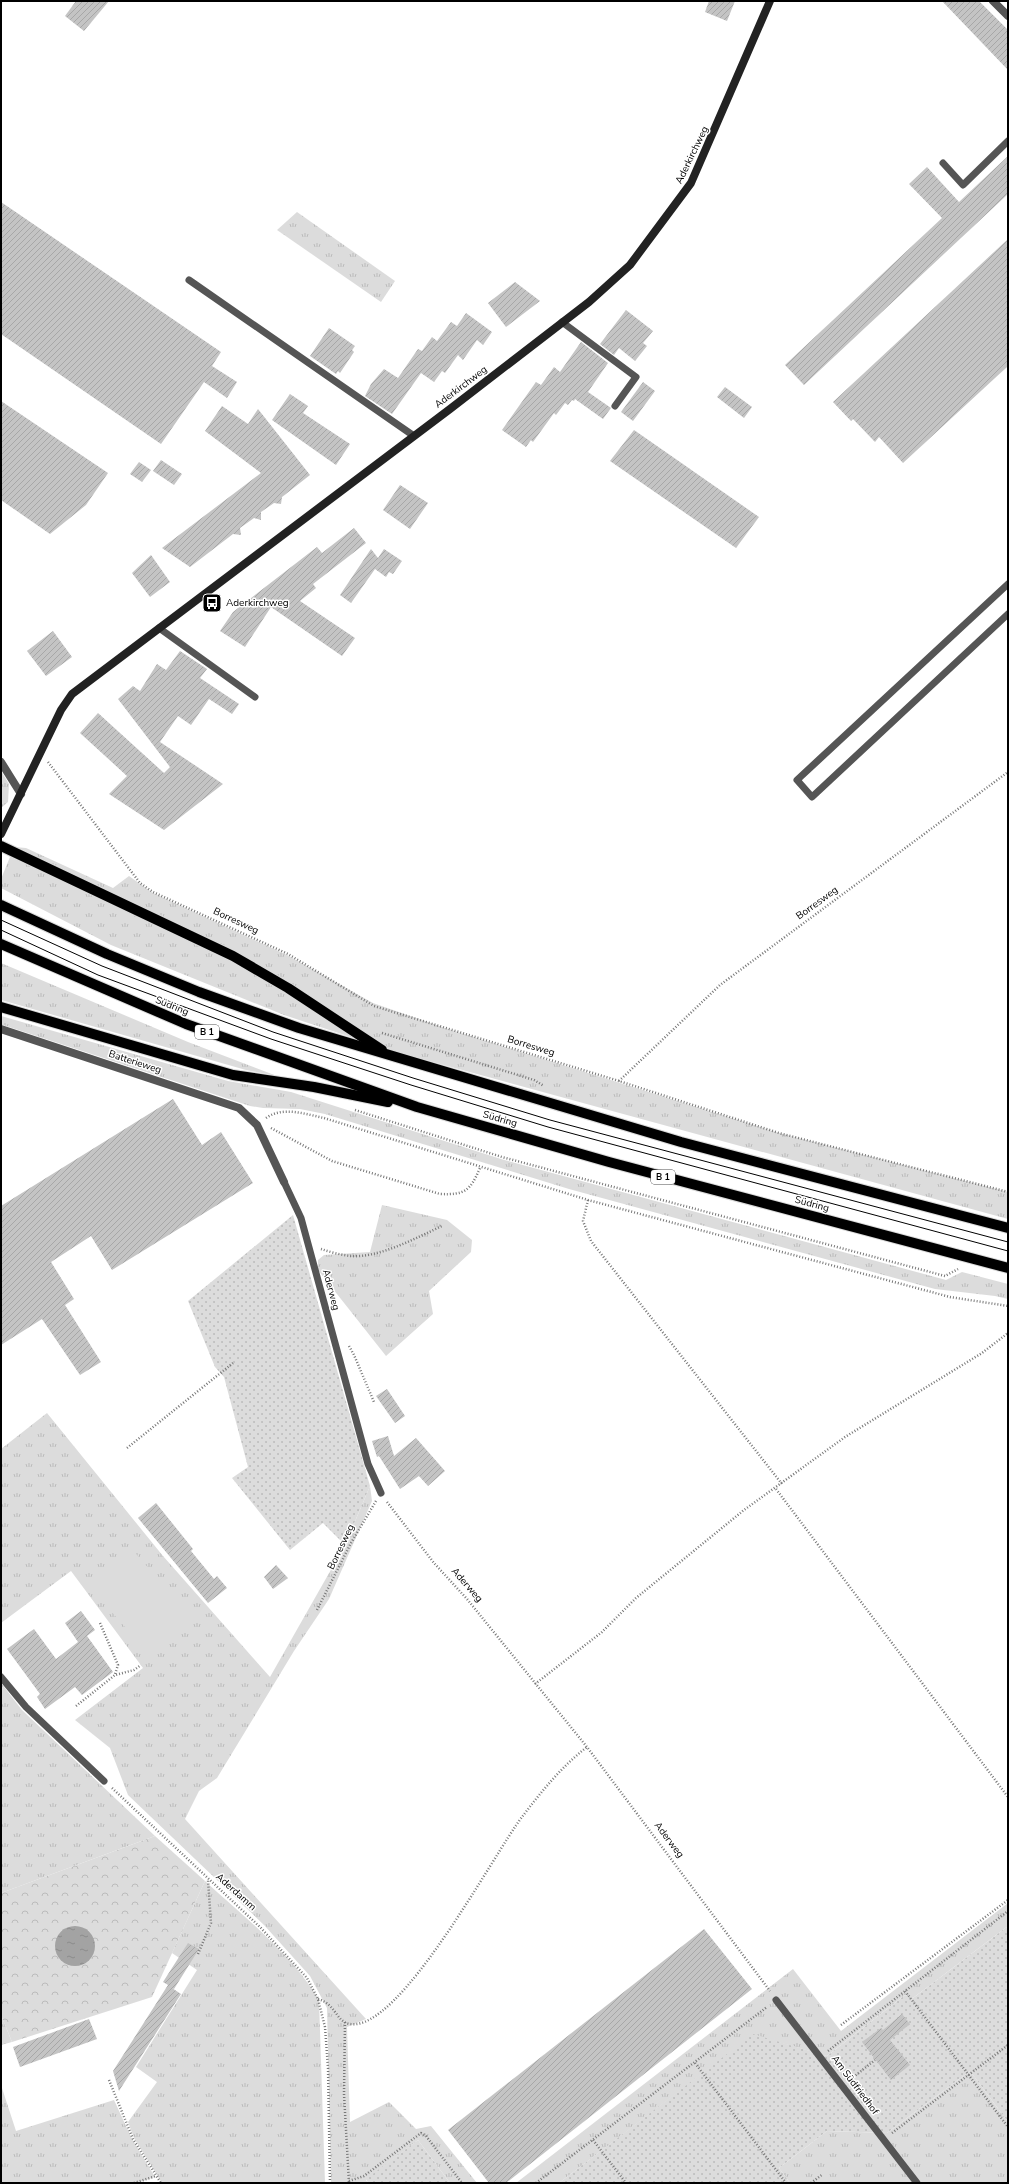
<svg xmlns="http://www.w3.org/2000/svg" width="1009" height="2184" viewBox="0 0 1009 2184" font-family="'Nunito Sans',sans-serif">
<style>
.grass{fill:url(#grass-tufts)}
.forest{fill:url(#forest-crowns)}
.garden{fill:url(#garden-dots)}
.pitch{fill:#dcdcdc}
.water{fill:url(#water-ripples)}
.building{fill:url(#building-hatch)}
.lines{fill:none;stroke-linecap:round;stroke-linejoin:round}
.primary-casing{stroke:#dbdbdb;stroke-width:12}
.path{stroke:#777;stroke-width:2.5;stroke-dasharray:1 2;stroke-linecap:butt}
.lane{stroke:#555;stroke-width:7}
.street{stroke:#555;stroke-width:8}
.secondary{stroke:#222;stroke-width:8}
.primary{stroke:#000;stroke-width:10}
.tram{stroke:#000;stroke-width:1}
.labels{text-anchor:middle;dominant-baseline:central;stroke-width:3;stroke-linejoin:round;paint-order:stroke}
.shield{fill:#fff;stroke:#4c4c4c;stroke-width:1}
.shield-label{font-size:9px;font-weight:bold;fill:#000}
.street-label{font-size:10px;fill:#000;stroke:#fff}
.poi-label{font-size:10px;fill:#000;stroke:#fff;text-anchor:start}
</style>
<defs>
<pattern id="grass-tufts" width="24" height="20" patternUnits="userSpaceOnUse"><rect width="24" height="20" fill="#dcdcdc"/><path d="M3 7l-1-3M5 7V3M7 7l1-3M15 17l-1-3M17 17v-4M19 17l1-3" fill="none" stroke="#bbb"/></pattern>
<pattern id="forest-crowns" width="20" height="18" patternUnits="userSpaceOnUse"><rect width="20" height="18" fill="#dcdcdc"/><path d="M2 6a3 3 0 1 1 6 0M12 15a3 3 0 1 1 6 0" fill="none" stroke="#bbb"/></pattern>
<pattern id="garden-dots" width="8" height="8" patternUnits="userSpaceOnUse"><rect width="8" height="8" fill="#dcdcdc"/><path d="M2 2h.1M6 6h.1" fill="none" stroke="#bbb" stroke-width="1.8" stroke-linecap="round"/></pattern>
<pattern id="water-ripples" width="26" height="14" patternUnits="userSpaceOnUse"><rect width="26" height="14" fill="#a3a3a3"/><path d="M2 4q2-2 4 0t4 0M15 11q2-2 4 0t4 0" fill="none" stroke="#8b8b8b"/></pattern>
<pattern id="building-hatch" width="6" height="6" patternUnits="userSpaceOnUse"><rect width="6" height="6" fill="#c4c4c4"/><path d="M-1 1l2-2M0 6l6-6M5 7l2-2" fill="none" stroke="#a7a7a7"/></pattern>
</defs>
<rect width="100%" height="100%" fill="#fff"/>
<g class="grass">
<path d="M297,212L395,281L381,302L277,230Z"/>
<path d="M1,771L9,784L8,802L1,808Z"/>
<path d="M14,847L26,848L113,888L129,876L153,893L287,955L373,1003L442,1027L779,1133L1008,1192V1219L396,1052L284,1015L111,945L1,888V879Z"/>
<path d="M1,963L188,1042L277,1076L246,1070L1,1000Z"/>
<path d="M1,1016L228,1081L291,1092L501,1159L946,1280L962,1272L1008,1284V1299L995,1296L935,1289L569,1189L325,1114L300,1109L263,1108L250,1106L3,1025L1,1024Z"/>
<path d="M382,1205L447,1220L472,1240L471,1252L429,1291L433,1314L386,1356L318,1270V1260L324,1255L370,1252Z"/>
<path d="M47,1413L163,1556L270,1677L345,1545L370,1486L372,1501L329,1599L294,1651L217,1778L199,1791L185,1819L366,2019L347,2027L350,2122L389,2102L416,2129L431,2126L477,2183H450L418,2140L366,2180L368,2183H331L327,2008L310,1976L264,1925L128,1795L110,1748L75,1720L143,1668L71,1571L1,1623V1449Z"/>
<path d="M1,1683L22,1710L155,1836L1,1893Z"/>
<path d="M205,1881C245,1918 291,1953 319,2000L325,2183H162L134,2138L128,2122L157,2082L136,2067L197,1970L172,1953Z"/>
<path d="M1008,1903V1926L913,1998L905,1995L827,2056L753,2035L559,2183H516L793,1969L841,2031Z"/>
<path d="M1,2015L12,2042L1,2045Z"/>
<path d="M970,2071L1008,2122V2183H790L779,2168L827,2131L887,2133Z"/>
<path d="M1,2085L16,2131L114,2100L132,2139L155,2177L137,2183H1Z"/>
</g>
<path class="forest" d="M155,1836L205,1881L152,1997L12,2042L1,2015V1893Z"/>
<g class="garden">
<path d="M293,1215L370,1486L345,1545L323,1523L290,1550L232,1478L248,1467L224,1377L215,1367L188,1301Z"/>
<path d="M1008,1926V2122L970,2071L887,2133L827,2131L779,2168L790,2183H559L753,2034L827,2056L905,1995L913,1998Z"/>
<path d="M418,2140L450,2183H368L366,2179Z"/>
</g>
<path class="pitch" d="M129,1546L193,1618L150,1655L86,1583Z"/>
<circle class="water" cx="75" cy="1946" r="20"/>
<g class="building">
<path d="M76,1H109L84,31L65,16Z"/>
<path d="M709,1H735L727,21L705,12Z"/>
<path d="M942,1H979L1008,30V70Z"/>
<path d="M1008,156V194L804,385L785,365L942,218L909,184L927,167L959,202Z"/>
<path d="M1,202L221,352L212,366L237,382L227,398L204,382L161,444L1,334Z"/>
<path d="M1008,239V366L903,463L879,437L875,442L853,419L851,421L833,402Z"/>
<path d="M515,282L540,301L506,327L488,303Z"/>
<path d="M626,310L653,331L643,343L647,346L635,361L619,348L614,355L600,344Z"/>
<path d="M466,313L492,332L483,345L477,340L463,360L458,355L445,373L442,371L434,382L421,373L392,414L365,396L371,384L384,369L398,378L418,349L422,351L432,337L437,341L451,322L457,326Z"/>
<path d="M329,328L355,346L352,350L354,352L340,373L338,371L336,374L310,356Z"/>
<path d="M581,342L608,363L588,392L611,408L603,419L575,399L574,401L572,400L568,405L565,403L556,415L554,413L533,442L531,440L526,447L502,430L536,382L541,385L554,367L560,372Z"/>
<path d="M643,382L655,391L633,421L621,412Z"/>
<path d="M725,387L752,407L744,418L717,397Z"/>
<path d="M290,394L308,406L303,413L350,444L336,465L272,420Z"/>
<path d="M1,401L108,473L86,505L50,534L1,500Z"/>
<path d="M222,406L248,424L258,409L310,475L282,497L281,504L274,503L261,512V520L254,518L240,528L241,535L233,534L190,567L162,548L261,473L205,431Z"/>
<path d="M634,430L759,517L736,548L610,461Z"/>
<path d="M161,460L182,474L174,485L153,471Z"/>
<path d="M139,462L151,470L142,482L130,474Z"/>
<path d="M400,485L428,503L410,529L383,510Z"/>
<path d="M354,528L366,543L313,584L316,588L300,601L355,638L342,656L271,607L245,647L220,631L233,612L317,547L322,553Z"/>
<path d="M371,549L378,558L384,549L402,561L393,574L389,572L386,577L375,569L351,603L340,595Z"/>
<path d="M151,555L170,582L150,597L132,573Z"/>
<path d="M53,631L72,657L46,676L27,651Z"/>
<path d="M180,651L207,669L200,678L239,704L232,714L209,699L191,725L178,716L160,742L223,784L164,830L109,794L127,776L80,733L98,713L164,773L170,767L118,699L133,686L140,691L157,664L166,670Z"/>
<path d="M173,1099L202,1145L221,1132L253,1183L112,1270L91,1236L51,1262L74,1299L65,1305L101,1362L80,1375L42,1319L1,1345V1206Z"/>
<path d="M387,1389L405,1416L395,1423L376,1396Z"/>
<path d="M388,1436L394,1456L416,1438L445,1471L428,1486L419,1476L400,1489L379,1456L377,1457L372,1441Z"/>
<path d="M156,1503L193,1549L191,1551L214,1579L217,1576L227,1588L208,1603L138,1518Z"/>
<path d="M276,1565L288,1578L273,1589L264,1577Z"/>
<path d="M81,1611L95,1630L87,1636L113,1672L82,1695L75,1687L45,1709L37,1697L40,1694L7,1649L34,1629L56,1659L78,1642L65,1623Z"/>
<path d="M704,1929L752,1989L506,2183H489L448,2130Z"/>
<path d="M188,1943L199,1949L174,1989L172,1988L181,1994L119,2091L113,2071L168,1985L163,1982Z"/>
<path d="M902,2014L910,2024L890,2040L910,2065L891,2080L862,2042L881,2028L883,2030Z"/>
<path d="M89,2019L97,2039L20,2067L13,2047Z"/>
</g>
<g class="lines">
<g class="primary-casing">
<g id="primary">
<path d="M1,846L233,956L288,988L382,1050"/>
<path d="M1,905L107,954L199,992L299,1028L681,1142L1008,1228"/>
<path d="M1,944L186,1024L417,1107L609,1162L1008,1268"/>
<path d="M1,1007L233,1075L314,1087L388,1102"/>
</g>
</g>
<g class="path">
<path d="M48,762L140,883L153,892L288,954L374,1006L619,1081L779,1133L1008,1192"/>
<path d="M382,1033L534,1080L544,1086"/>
<path d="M619,1081L720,985L1008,772"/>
<path d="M355,1110L502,1157L945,1276L958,1269"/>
<path d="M266,1118C283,1106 305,1114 324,1118L588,1200L950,1297L1008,1306"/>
<path d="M271,1128L332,1161L440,1194C465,1195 470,1191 480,1168"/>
<path d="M588,1200L583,1221L591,1241L782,1484"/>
<path d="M321,1249C330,1252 341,1255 351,1256C379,1258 416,1238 442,1226"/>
<path d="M349,1346L354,1355L374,1402"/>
<path d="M127,1448L233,1363"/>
<path d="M776,1489L1008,1797"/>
<path d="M387,1502L434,1563L467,1599L587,1747L770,1991"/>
<path d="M317,1610L351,1543L376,1501"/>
<path d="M100,1623L118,1665L115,1674"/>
<path d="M535,1684L602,1632L636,1598L744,1510L845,1437L982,1353L1008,1333"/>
<path d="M76,1706L115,1675L134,1670L141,1665"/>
<path d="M112,1788L260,1927L307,1978L318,1999L325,2027L328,2068L330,2183"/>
<path d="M198,1954L211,1923L208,1880"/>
<path d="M905,1991L1008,2127"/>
<path d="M318,1999C336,2004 336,2022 350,2024C400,2032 493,1855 522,1817C541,1792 562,1766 587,1747"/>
<path d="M345,2022L344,2094L349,2183"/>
<path d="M841,2025L1008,1900"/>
<path d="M828,2051L1008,1911"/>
<path d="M695,2063L786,2183"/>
<path d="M851,2079L875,2060"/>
<path d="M109,2080L133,2139L161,2183"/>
<path d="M892,2133L1008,2045"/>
<path d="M593,2140L626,2183"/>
<path d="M349,2181L364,2176L421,2133L426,2136L462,2183"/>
<path d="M134,2183L156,2176"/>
<path d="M536,2183L767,2007"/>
<path d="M811,2183L823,2174"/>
</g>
<g class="lane">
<path d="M943,163L963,185L1008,141"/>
<path d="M189,280L414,436"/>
<path d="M562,322L636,377L615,406"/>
<path d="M1008,584L797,780L812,797L1008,614"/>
<path d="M159,628L255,697"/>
<path d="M284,1182L301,1218L368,1464L381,1493"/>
<path d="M1,1677L26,1707L104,1781"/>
<path d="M776,2000L917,2183"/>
</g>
<g class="street">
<path d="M993,1L1008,16"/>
<path d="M1,762L21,794"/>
<path d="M1,1029L239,1108L257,1125L284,1182"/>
</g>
<path class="secondary" d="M1,834L61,710L72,694L450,409L589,302L630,265L691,183L770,1"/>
<use href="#primary" class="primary"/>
<g class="tram">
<path d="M1,920L102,966L273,1032L413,1078L550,1120L1008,1242"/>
<path d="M1,930L98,975L271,1039L411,1085L548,1127L1008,1251"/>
</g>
</g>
<defs>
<g id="bus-square" transform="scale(1)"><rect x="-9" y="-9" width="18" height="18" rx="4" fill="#000" stroke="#fff"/><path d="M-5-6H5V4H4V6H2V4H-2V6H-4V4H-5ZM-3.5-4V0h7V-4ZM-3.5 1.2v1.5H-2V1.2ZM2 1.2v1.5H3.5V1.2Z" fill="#fff"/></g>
</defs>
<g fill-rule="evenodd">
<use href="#bus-square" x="212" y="603"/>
</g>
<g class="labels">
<g class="shield">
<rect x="195" y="1025" width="24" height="14" rx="3"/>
<rect x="651" y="1170" width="24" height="14" rx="3"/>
</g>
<g class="shield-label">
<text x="207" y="1032">B 1</text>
<text x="663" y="1177">B 1</text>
</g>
<g class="street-label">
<text transform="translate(692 155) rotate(-64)">Aderkirchweg</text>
<text transform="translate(461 387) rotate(-37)">Aderkirchweg</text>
<text transform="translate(817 903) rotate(-36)">Borresweg</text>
<text transform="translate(236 921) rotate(25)">Borresweg</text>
<text transform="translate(172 1006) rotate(22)">Südring</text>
<text transform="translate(531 1046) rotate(17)">Borresweg</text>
<text transform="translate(135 1062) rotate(18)">Batterieweg</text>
<text transform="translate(500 1119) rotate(16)">Südring</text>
<text transform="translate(812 1204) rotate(15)">Südring</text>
<text transform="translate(331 1290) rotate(75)">Aderweg</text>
<text transform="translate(341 1547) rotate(-64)">Borresweg</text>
<text transform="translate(467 1585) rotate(49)">Aderweg</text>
<text transform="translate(669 1840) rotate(53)">Aderweg</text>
<text transform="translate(236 1892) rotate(42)">Aderdamm</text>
<text transform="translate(855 2085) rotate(53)">Am Südfriedhof</text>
</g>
<g class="poi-label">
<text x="226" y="603">Aderkirchweg</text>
</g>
</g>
<rect width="1009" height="2184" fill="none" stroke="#000000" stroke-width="4"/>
</svg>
